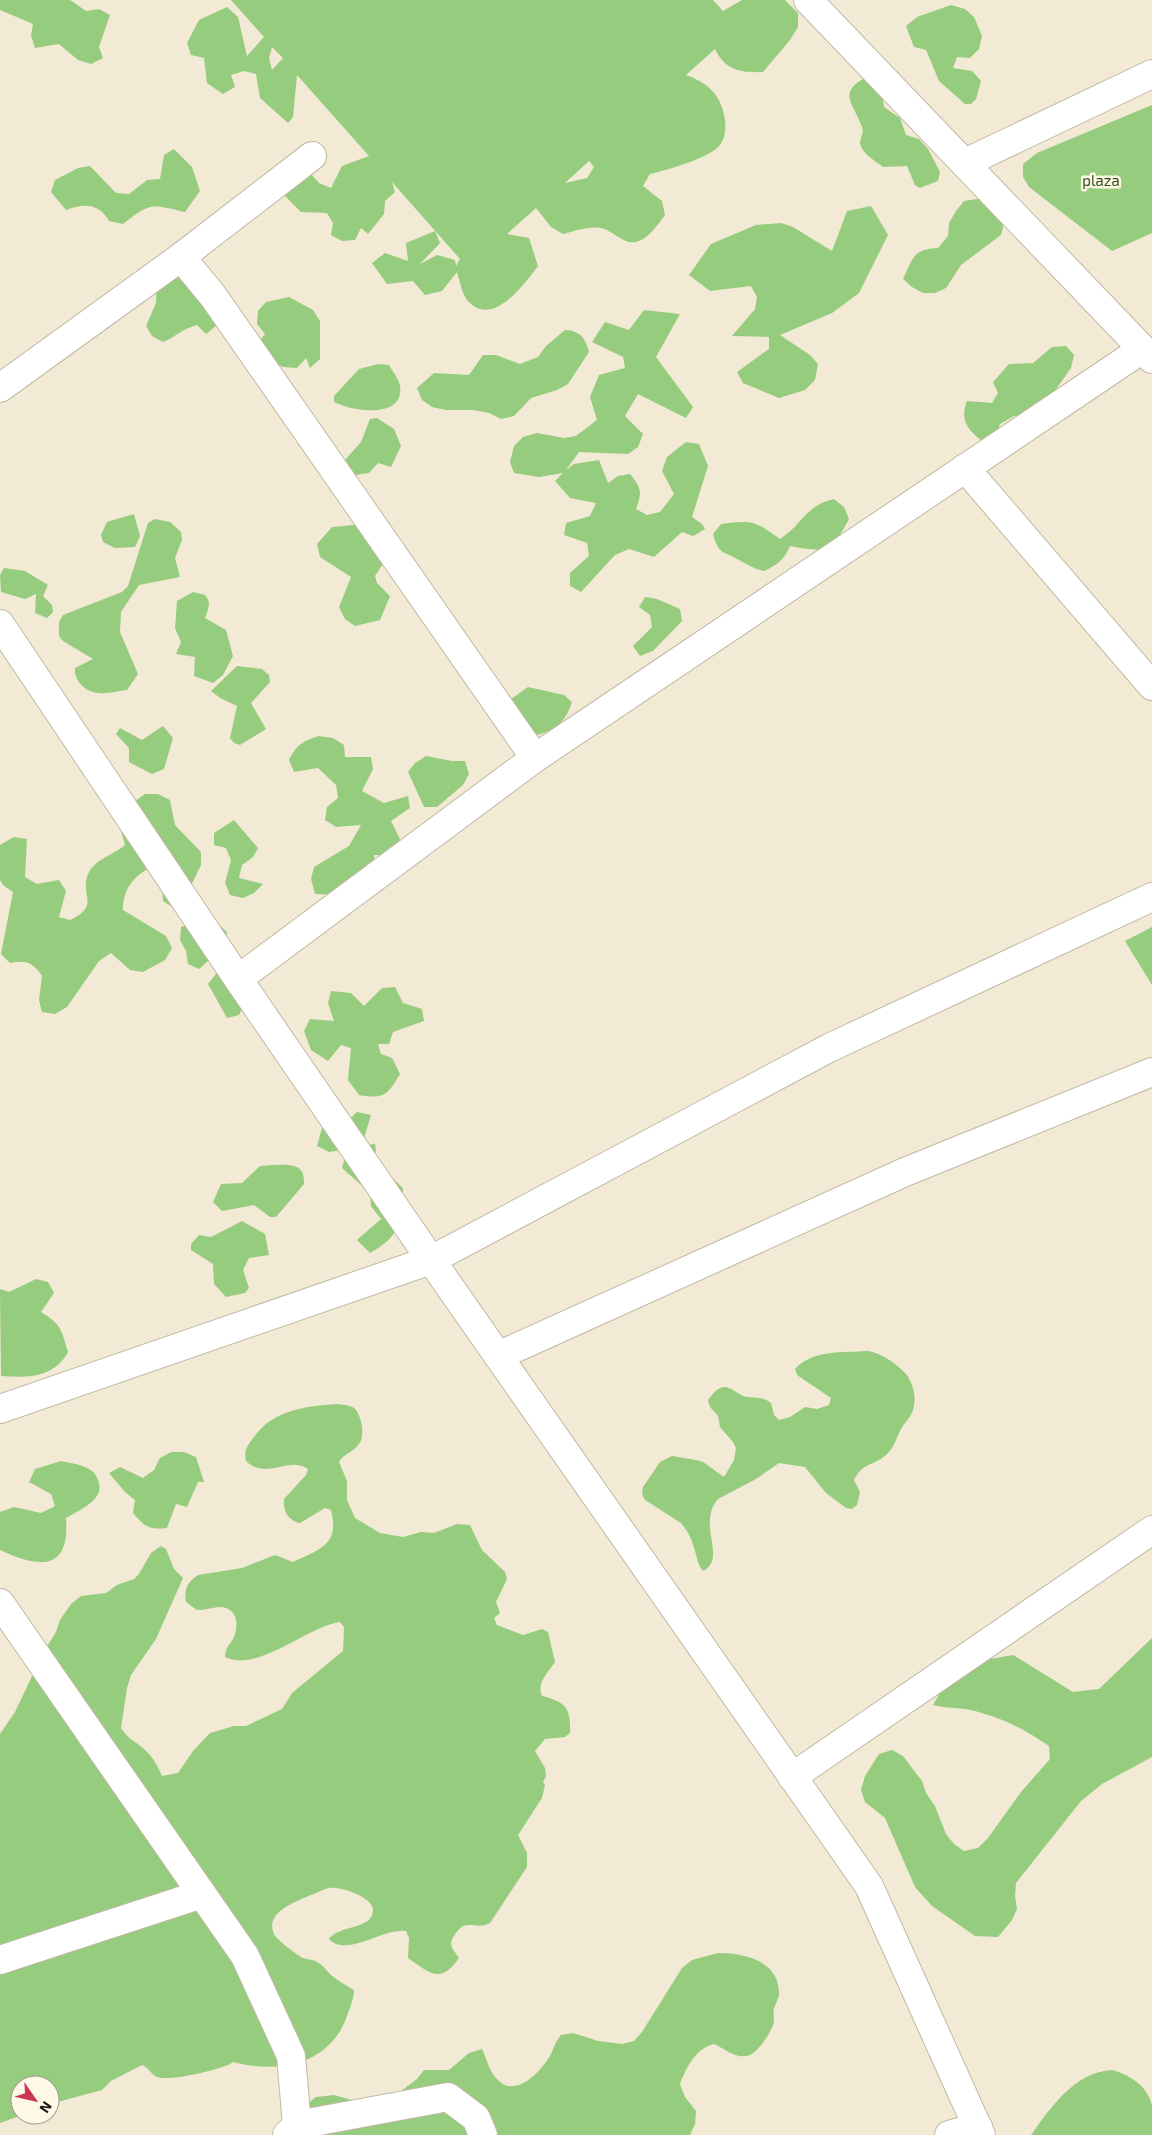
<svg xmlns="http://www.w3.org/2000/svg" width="1152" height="2135" viewBox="0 0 1152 2135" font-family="'Exo 2',sans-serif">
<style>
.green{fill:#96cc7e;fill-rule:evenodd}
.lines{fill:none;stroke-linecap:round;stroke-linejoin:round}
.minor-casing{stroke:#c0b9a4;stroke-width:30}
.tertiary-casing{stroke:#c0b9a4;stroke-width:30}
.minor{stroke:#fff;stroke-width:28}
.tertiary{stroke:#fff;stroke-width:28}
.labels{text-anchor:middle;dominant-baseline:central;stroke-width:5;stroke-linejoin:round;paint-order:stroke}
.park-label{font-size:15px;fill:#2d501b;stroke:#fef8e7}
</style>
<rect width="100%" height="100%" fill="#f2ead5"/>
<g class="green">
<path d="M0,0H70L86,11L99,9L110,15L99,47L103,58L91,64L78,60L59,44L35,48L31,35L33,24L0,10Z"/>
<path d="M231,0H713L723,11L742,0H785L798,13V27L790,40L763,72C740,73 725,70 715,49L686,75C695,78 707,84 714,93C725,105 731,135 718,147C706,159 667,170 650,174L643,186L662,201L665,215C655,228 641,251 622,239C616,236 608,229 601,228C589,226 575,231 563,234L551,227L536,208L507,234L529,238L538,266C525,283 493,329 468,301C462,294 460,282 457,272L442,291L425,295L413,281L387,284L372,263L385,253L408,261L406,243L435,231L440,243L420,264L437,255L455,260L456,266L460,259L392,182L395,192L385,201L384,214L368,234L361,228L355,240L342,241L331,235L333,223L327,213L301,212L283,194L289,183L311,174L319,183L331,188L342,166L369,156L297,75L293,117L288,123L260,98L256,74L244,71L231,75L235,87L223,94L207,83L204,58L191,55L187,43L199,20L227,7L238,17L247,56L264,37ZM272,47L283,58L272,70L269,58ZM589,161L594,167L587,178L565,183Z"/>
<path d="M951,5L965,9L974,17L982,36L979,49L970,58L957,57L953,68L972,71L981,81L976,99L971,104H965L939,81L926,50L914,47L906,26L917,17Z"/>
<path d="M867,77L880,82L884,107L900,118L906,135L919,139L928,149L940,172L938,181L920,188L915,185L907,166L883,167C875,161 860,152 860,142C861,136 864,132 862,127C854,104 836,92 867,77Z"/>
<path d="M1152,105V233L1112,251L1029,187L1023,177V164L1037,153Z"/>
<path d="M174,149L192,167L200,191L185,212C151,204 151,202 123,224L109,221C99,203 84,203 66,210L51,192L55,180L78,168L90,166L116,193L129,194L147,180L160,179L164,155Z"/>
<path d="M977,199L990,201L1004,223L1001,235L961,265L946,288L935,293H923L912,287L903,279C913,258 913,249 938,248L948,236L949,223L956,211L964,201Z"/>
<path d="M871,206L888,235L859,293L832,313L780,335L810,355L818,364L815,380L805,390L779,398L743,383L737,372L769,349V337L732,336L755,309L757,297L751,286L710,291L689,275L711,244L756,225L781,223L793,227L832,251L847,211Z"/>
<path d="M177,262L217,325L206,334L197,325C182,329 177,336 163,342L152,336L146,326L156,303L157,278Z"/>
<path d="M289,297L313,310L320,321V359L310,368L306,358L297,368L283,367L260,356L257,344L265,334L257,324L258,311L266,302Z"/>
<path d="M644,310L680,314L656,357L693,407L686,418L638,394L625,416L643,434L638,447L628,454L579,452L566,470L574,464L599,460L608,483L618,476L630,474C642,488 642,493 636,509L647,515L660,512L674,494L662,471L667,457L686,442L699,444L708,466L692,517L702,524L705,529L693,536L682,532L654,557L629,549L615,555L581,592L570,586V573L589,556L587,543L564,535L566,523L590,516L596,503L570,498L555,481L563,473L539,477L514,473L510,462L514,446L523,437L537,433L564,438L576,436L597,420L590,397L599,375L625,368L623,357L592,342L605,322L629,330Z"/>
<path d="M565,330C580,331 585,337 589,352L568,384L557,390L531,398L514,416L501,419L489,413L473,410H446L432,407L422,400L417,388L434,373L469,375L483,355H496L520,364L538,357L546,346Z"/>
<path d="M1066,346L1074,355L1071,368L1040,412L1014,416L1000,424L996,437L985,443C969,432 959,421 967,401L992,403L998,393L993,382L1009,364L1033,363L1052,347Z"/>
<path d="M378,364L389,365C393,372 399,379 400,386C405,420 351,411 334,402V396L359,369Z"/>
<path d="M377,418L394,429L401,446L391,467L378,463L369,473L356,475L346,467L345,460L361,442L370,419Z"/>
<path d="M834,499L844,507L849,519C831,553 827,553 790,546C785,559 777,565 764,571C755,569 748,565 739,560C723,551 718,554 713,534L721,524C753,520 755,521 780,539C803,524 806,505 834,499Z"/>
<path d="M134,514L140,536L135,547L115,548L103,542L101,535L107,522Z"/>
<path d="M155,519L170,522L181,532L182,540L175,558L180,577L139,585L121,612L120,632L138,674L127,690C118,691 108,694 99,693C85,692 74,681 75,668L93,659L63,641L59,636V622L63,615L122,592L128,586L148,523Z"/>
<path d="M354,525L386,535L389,555L375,576L377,583L390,596L380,620L355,626L345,619L339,607L351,577L320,557L317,544L332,527Z"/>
<path d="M4,568L25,571L48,585L43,596L52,605L53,612L47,618L35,613L36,594L25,599L1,592L0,575Z"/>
<path d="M193,592L205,595C212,603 208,609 205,618L226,630L233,656L223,675L213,683L194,676L195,657L176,654L181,642L175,628L177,601Z"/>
<path d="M645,597L657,599L680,609L682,621L653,651L640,656L633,646L652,627L650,615L639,607Z"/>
<path d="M237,666L262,669L269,675L270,682L251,703L266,729L240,745L234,743L230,738L237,706L220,698L211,691Z"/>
<path d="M528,687L564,695L572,702C566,721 556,730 537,735L514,724L507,702Z"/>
<path d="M163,726L173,738L164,769L152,774L129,762V748L116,734L120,728L142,740Z"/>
<path d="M319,736L333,738L344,745L345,757H371L373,769L362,791L384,803L408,796L410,808L391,821L402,843L397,855H374L375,867L339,895L315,894L311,879L314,867L349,846L361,825L336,827L325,820L327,807L338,798L336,785L318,768L294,772L289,760C297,744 303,741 319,736Z"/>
<path d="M426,756L452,761H465L469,774L463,785L437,807H424L408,772L415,763Z"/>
<path d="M145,794H158L170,800L175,825L201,852V865L183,902L174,908L163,901L162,889L149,868C132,878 123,890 123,910L166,936L172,948L165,960L143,972L130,970L111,953L99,961L67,1007L55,1014L42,1012L39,1000L42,976C32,962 27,960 10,963L1,954L13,892L3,885L0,880V845L14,837L27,839L25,877L37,884L59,880L66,891L59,917L70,920C100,906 81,897 87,877C93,859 112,856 125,845L118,820L124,809Z"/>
<path d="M234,820L258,848L253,857L242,865L239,878L263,884L254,893L243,898L230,895L225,883L231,860L226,848L214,845V833Z"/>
<path d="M204,919L217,923L227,932L226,945L199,969L188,964L186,951L180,940L181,927Z"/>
<path d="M1152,927V985L1125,941Z"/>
<path d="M229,971L249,994L239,1015L227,1018L208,984L216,974Z"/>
<path d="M395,987L403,1003L422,1009L424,1021L393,1032L389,1044H378L381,1054L392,1058L400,1074C387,1096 384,1099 359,1095L348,1080L351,1048L341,1045L328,1061L311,1050L304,1031L310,1019L334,1021L328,1003L331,991L351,993L364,1006L382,988Z"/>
<path d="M357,1112L371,1115L364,1138L356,1146L375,1144L376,1151L369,1180L390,1176L403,1188C401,1222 402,1235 370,1253L357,1240L381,1219L371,1206L370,1193L342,1168L345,1157L354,1148L329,1152L317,1146L324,1121L342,1126Z"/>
<path d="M260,1166C271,1166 297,1161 302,1172C304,1175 304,1181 304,1184L276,1217H270L254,1205L222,1211L213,1202L221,1184L242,1183Z"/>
<path d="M242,1221L265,1234L269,1255L249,1258L243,1270L249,1288L245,1293L226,1297L214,1284L213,1264L191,1250V1244L199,1235L211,1237Z"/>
<path d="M36,1279L48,1282L54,1293L41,1312C62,1325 61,1329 68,1352C54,1378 27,1378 1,1376L0,1289L9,1292Z"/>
<path d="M867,1351C880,1352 897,1364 906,1374C913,1383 917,1398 913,1410C911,1417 904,1423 901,1429C896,1439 894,1448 886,1455C872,1467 863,1462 854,1480L860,1492L857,1505L852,1509L846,1508L826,1493L805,1467L779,1463L756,1479L718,1499C696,1525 728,1558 703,1571C697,1564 697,1556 694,1548C692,1539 687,1530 681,1523L645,1500L642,1494L643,1487L660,1462L672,1456L696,1460L703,1462L724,1477L734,1460L736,1448L733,1442L720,1427L718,1416L710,1407L708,1400C727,1373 733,1396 748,1397C758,1398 763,1397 771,1403L774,1415L779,1420L790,1417L805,1407L817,1409L829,1405L831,1398L797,1375L795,1369C814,1349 842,1353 867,1351Z"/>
<path d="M337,1404C343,1405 352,1405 356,1410C362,1418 365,1436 359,1444C354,1452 344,1453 339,1462L347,1481V1500L355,1518L380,1533L403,1537L421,1532L434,1533L457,1524L470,1525L482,1550L505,1572L507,1579L496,1602L500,1613L494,1618L497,1625L523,1635L542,1629L548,1632L555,1662C548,1673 536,1683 542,1696C566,1702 571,1708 570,1733L565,1737L545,1739L535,1751L545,1768L546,1776L543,1782L545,1785L542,1798L518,1835L527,1853V1867L490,1923C473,1932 464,1913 451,1942L452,1948L459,1958C440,1985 430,1973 408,1958L409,1938L406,1931C382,1928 347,1958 329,1939C338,1925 373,1930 373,1910C373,1897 340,1886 329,1888C323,1889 317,1893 311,1895C297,1901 264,1912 274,1934C276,1939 298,1956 303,1958C308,1960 313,1959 317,1962C323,1965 327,1971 331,1975C338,1981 346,1985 354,1990C354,1999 350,2007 347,2016C330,2065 278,2074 233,2062C225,2069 168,2082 157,2077C151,2074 149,2068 142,2065L111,2081L102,2090L50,2104V2085H20V2115H22L0,2123V1734L15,1712L43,1653L56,1632L60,1620L71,1604L81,1596L106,1593L117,1585L134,1579L139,1574L151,1553L161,1546L166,1549L174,1569L183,1578L156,1639L131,1675L127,1688L121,1728C130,1741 134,1740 144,1749C153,1757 158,1766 162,1776L178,1773L193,1751L210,1733L234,1726H246L282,1709L292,1693L343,1651L344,1627L340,1622C306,1627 258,1673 225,1657C225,1649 229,1645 233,1639C240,1624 237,1606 218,1607C211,1608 204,1610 197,1610L186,1602C184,1590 187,1582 198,1575L242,1568L275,1555L293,1562C320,1549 340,1545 331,1510L325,1508L300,1523C288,1520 283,1512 284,1499L306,1475L308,1469C288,1455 267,1481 246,1461C244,1450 247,1446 254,1437C273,1410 306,1406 337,1404Z"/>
<path d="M171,1452H184L196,1457L204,1482H198L187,1507L176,1504L167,1528C149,1530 145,1527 133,1513L135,1500L125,1492L109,1473L120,1467L143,1478L154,1470L160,1458Z"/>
<path d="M61,1461C69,1463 80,1464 87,1468C94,1471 97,1476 99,1483C104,1500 78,1511 66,1518C70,1572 39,1568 0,1550V1512L14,1507L41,1513L55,1506L51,1494L29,1482L35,1469Z"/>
<path d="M1152,1638V1757L1102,1784L1081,1801L1016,1883L1015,1896L1017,1909L1012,1920L998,1937L975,1936L932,1906L915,1887L885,1818L865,1802L861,1790L865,1776L879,1754L892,1750L903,1756L922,1781L926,1793L935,1806L946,1834L954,1844L964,1851L978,1848L988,1838L1021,1792L1050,1759L1049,1746C1025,1729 1004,1719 975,1711C962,1707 947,1709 933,1705L946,1682L985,1660L1013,1655L1073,1692L1099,1689Z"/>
<path d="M718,1953C745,1953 780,1961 779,1995C778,2000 775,2004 774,2009C773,2013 774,2017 774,2021C773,2030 759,2051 750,2055C736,2060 726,2049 714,2044C696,2048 686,2068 680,2084L685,2097L696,2111L695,2124L690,2135H283L306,2105L316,2097L334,2095L358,2102L382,2095L389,2096L401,2091L417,2079L424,2070H449L469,2053L482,2049C487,2059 489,2072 498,2080C515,2098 539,2073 548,2059C554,2050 554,2043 561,2035L573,2033L598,2041L622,2044L634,2041L642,2032L682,1968L692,1960Z"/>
<path d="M1112,2070C1129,2074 1149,2087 1152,2106C1152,2115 1152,2126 1152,2135H1031C1051,2107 1075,2072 1112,2070Z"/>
</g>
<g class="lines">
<g class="minor-casing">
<g id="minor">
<path d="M808,0L1152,359"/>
<path d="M965,163L1152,74"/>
<path d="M181,257L213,296L535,758"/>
<path d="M0,388L181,257L312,156"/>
<path d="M965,468L1152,686"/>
<path d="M0,624L238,979L431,1260L869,1886L981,2135"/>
<path d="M238,979L535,758L1141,350"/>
<path d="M498,1356L905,1172L1152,1072"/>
<path d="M0,1409L431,1260L829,1048L1152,897"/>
<path d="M792,1777L1152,1530"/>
<path d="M0,1960L202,1894"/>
<path d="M297,2125L448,2097L476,2118L483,2135"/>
<path d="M949,2135L978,2127"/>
</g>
</g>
<g class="tertiary-casing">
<path id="tertiary" d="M0,1603L245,1956L291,2056L297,2125L287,2135"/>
</g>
<use href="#minor" class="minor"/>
<use href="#tertiary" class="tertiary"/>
</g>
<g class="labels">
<g class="park-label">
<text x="1101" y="180">plaza</text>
</g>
</g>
<g transform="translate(35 2100) rotate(124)"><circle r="24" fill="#fef8e7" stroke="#a19c8f"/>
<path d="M0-4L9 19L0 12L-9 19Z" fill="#c83856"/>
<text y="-8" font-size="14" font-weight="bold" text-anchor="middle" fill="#15120b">N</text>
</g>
</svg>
